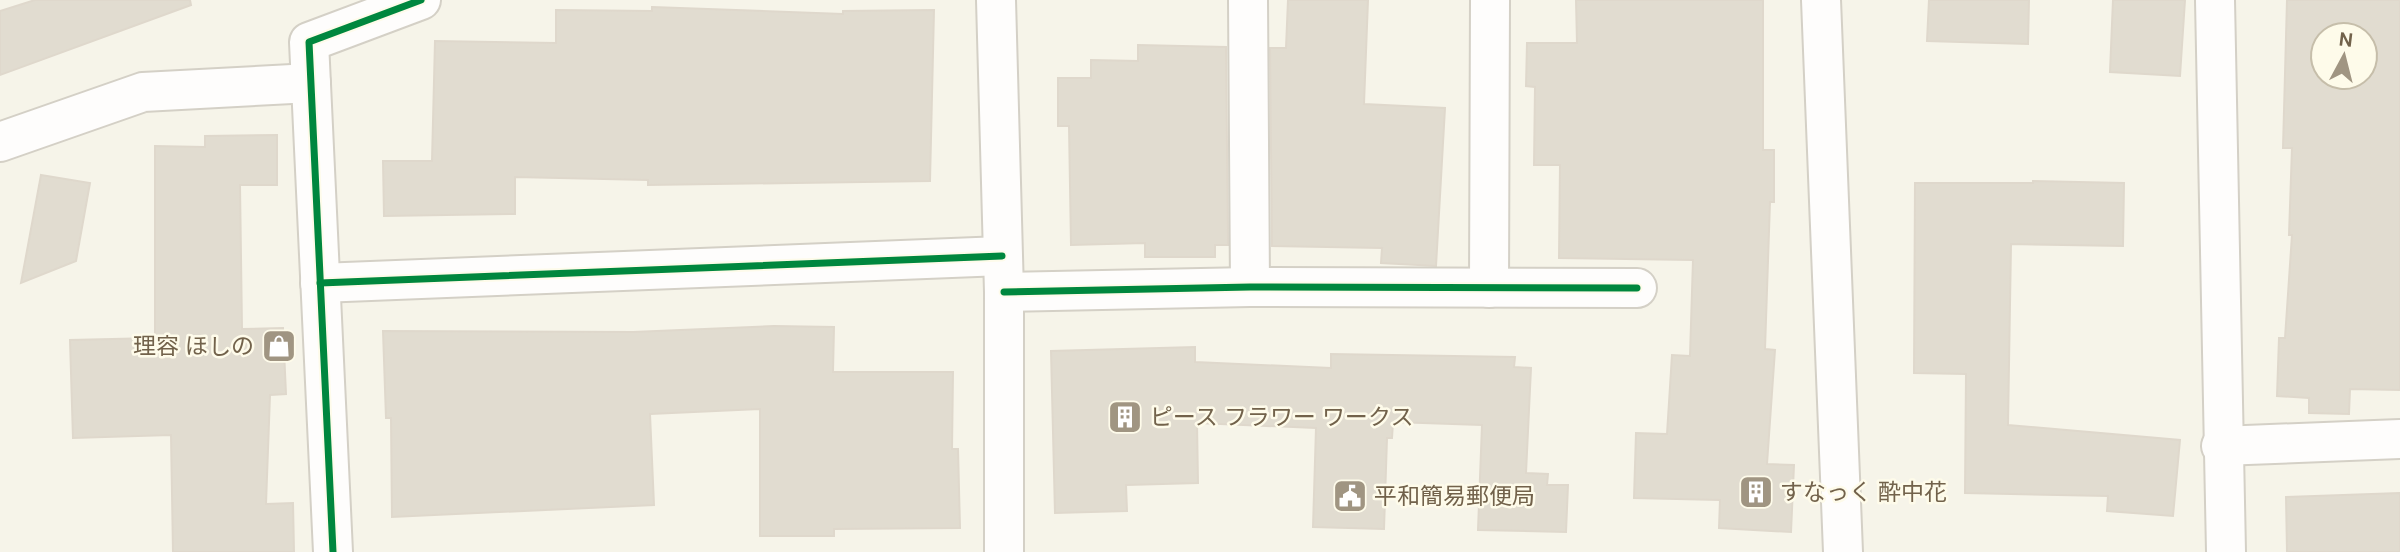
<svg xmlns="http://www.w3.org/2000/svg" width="2400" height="552" viewBox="0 0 2400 552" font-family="'DM Sans','Noto Sans JP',sans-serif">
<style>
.building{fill:#e1dcd0;stroke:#dfd8cc;stroke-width:2;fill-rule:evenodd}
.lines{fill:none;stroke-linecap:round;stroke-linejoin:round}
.minor-casing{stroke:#d4d0c6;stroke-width:42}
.minor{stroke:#fefdfc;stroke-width:38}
.cycleway-casing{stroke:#fefbea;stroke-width:11}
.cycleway{stroke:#00873e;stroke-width:7}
.labels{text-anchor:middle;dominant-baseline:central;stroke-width:5;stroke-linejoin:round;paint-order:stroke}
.poi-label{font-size:23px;fill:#72624b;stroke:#fefbea;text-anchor:start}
</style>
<rect width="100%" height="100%" fill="#f6f4e9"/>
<g class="building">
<path d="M35,0H190L191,5L0,75V11Z"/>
<path d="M1288,0H1368L1364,104L1445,108L1436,266L1381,263L1382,248L1272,246L1270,48H1286Z"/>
<path d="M1576,0H1763V150H1774V202H1770L1765,349L1775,350L1767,464L1794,465L1791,532L1719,528L1720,500L1634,498L1636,433L1667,434L1672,355L1690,356L1693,260L1559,258L1560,165H1534L1535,87L1526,86L1527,43H1577Z"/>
<path d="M1929,0H2029L2028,44L1927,41Z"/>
<path d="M2113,0H2185L2180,76L2110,72Z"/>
<path d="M2287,0H2400V390L2350,389L2349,414L2309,413V398L2277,396L2279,338H2285L2292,235H2289L2292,148H2283ZM2323,35H2365V77H2323Z"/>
<path d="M652,7L843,14V11L934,10L930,181L648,185V180L515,177V214L384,216L383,161H432L435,41L556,43V10L652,11Z"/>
<path d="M1138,45L1226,47L1228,245H1215V257H1145V243L1071,245L1069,126H1058V78H1091V60L1138,61Z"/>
<path d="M277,135V185H240L242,329L283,328L286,394L270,395L266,504L293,503L294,552H173L171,435L73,438L70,340L155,338V146L205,147V136Z"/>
<path d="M41,175L90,183L76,261L21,283Z"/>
<path d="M2033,181L2124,183L2123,246L2011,244L2008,425L2180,440L2173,516L2107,511L2108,496L1965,493L1966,374L1914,373L1915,183H2033Z"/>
<path d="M774,326L834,327L833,372H953L952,449H958L960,528L834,529V536H760V409L650,414L654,505L392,517L391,418H386L383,331L633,332Z"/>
<path d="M1195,347V362L1331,368V354L1515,357L1514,367L1531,368L1526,473L1548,474L1547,485H1568L1566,532L1478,530L1482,425L1393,422L1392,438H1387L1384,529L1313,527L1316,428L1197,423L1198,483L1126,485L1127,511L1055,513L1051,351Z"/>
<path d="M2400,493V552H2287L2286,497Z"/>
</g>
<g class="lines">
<g class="minor-casing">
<g id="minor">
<path d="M996,0L1004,292V552"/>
<path d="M1248,0L1250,287"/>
<path d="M1821,0L1843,552"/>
<path d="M2215,0L2226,552"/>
<path d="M0,142L143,92L311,83"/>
<path d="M320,283L1002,256"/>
<path d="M1489,288L1490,0"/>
<path d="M1004,292L1250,287L1637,288"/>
<path d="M2221,446L2400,439"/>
<path d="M333,552L309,42L421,0"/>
</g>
</g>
<use href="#minor" class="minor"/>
<g class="cycleway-casing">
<g id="cycleway">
<path d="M320,283L1002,256"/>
<path d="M1004,292L1250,287L1637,288"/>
<path d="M333,552L309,42L421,0"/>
</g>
</g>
<use href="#cycleway" class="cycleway"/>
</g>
<defs>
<g id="shop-square" transform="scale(1.75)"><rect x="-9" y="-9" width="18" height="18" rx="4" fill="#a09582" stroke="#fefbea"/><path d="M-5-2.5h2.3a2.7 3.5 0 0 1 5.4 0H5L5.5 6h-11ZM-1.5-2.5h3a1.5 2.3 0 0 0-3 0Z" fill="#fff"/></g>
<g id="building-square" transform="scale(1.75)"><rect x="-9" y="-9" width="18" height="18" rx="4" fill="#a09582" stroke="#fefbea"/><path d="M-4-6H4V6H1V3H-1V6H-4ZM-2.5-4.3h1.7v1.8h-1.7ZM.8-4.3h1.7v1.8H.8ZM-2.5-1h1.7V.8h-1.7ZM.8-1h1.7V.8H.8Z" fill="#fff"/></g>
<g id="civic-square" transform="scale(1.75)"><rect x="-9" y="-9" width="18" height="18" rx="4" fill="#a09582" stroke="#fefbea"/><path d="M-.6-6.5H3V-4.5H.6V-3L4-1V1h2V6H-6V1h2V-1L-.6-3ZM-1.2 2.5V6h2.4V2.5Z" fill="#fff"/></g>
</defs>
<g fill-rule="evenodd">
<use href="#shop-square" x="279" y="346"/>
<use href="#building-square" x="1125" y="417"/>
<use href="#building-square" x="1756" y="492"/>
<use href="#civic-square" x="1350" y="496"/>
</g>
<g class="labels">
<g class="poi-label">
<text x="254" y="346" text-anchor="end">理容 ほしの</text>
<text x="1150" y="417">ピース フラワー ワークス</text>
<text x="1780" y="492">すなっく 酔中花</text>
<text x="1374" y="496">平和簡易郵便局</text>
</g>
</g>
<g transform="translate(2344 56) rotate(7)"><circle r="33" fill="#fefbea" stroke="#c6beaa" stroke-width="2"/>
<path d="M0-5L12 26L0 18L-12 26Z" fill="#a09582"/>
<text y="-10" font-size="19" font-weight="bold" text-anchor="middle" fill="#72624b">N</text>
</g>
</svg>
